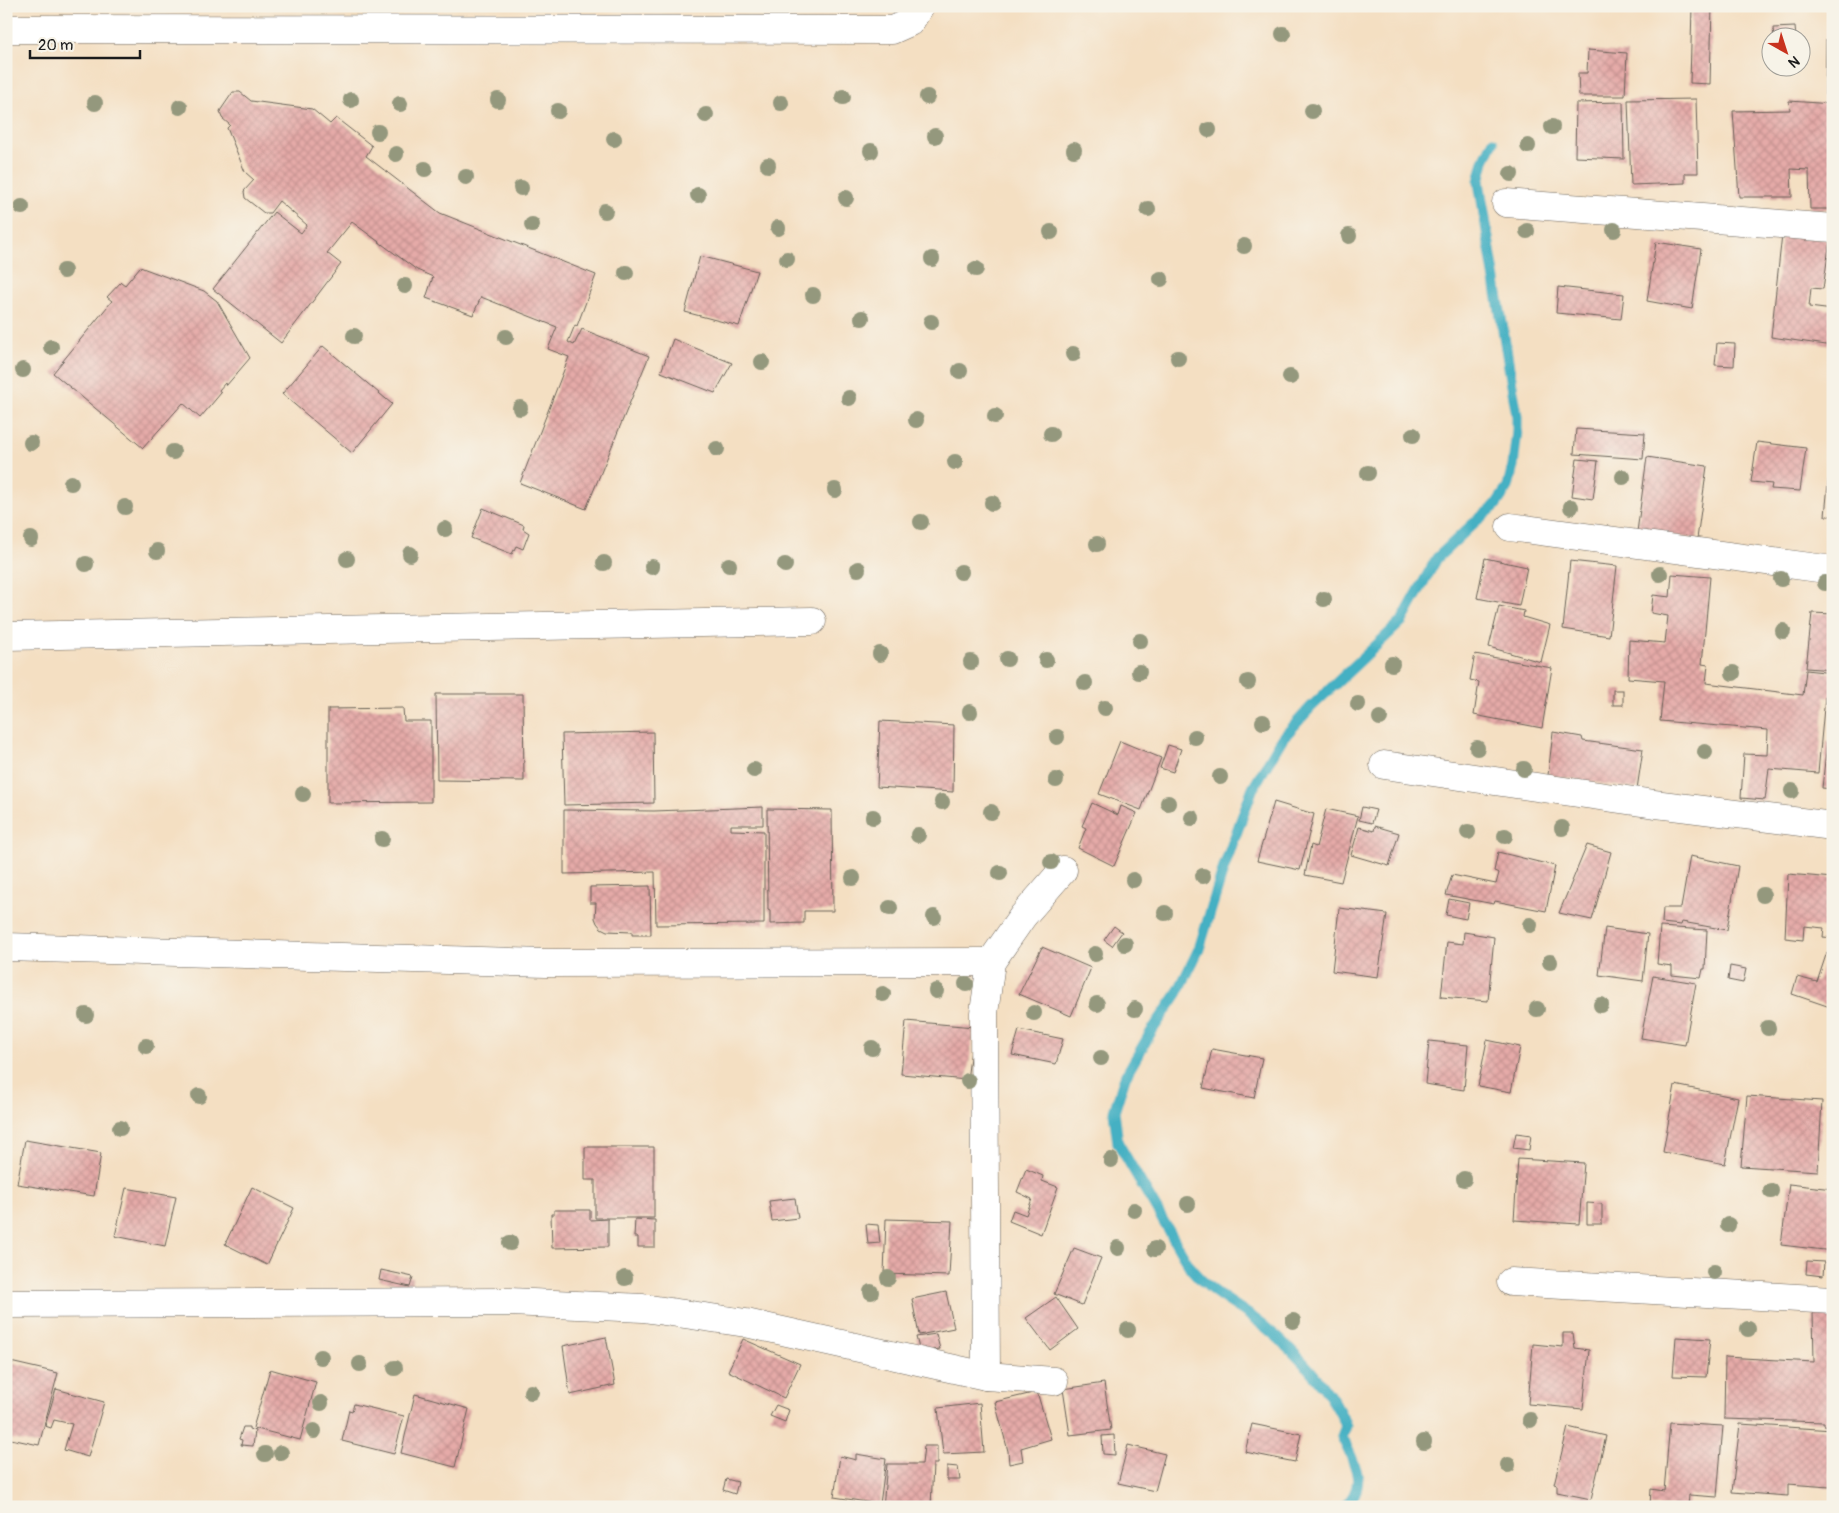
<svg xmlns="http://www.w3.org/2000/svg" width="1839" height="1513" viewBox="0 0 1839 1513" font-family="Pangolin,sans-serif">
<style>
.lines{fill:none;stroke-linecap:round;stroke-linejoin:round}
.stream{stroke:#45b0c3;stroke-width:11}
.building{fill:url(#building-cross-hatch)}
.minor-casing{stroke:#686056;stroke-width:29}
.minor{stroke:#fff;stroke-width:28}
.tree{fill:#94987d}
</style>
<defs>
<pattern id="building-cross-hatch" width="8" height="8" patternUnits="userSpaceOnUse" patternTransform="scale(1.25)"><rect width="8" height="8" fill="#e5aaa8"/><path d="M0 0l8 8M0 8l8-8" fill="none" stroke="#c49290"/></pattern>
</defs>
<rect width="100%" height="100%" fill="#f7f3e8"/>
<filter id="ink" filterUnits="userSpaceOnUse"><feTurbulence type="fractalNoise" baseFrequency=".02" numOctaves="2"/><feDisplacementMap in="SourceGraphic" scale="10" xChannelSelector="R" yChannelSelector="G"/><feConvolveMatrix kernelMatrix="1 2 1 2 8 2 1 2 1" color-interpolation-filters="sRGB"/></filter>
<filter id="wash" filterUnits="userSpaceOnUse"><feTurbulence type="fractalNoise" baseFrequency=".0096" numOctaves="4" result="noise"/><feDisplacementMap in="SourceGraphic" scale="20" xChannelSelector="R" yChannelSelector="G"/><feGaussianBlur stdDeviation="1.12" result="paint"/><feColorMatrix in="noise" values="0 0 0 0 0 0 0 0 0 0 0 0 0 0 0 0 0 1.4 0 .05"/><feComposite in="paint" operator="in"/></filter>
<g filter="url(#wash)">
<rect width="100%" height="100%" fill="#f4dfc2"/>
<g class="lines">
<path class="stream" d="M1344,1507C1370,1484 1353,1461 1342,1437L1346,1426C1329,1383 1281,1336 1242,1310C1221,1296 1208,1289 1191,1269L1118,1143L1114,1112L1125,1077L1151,1032L1177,994L1199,949L1224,867L1252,790L1282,739L1311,707L1402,621L1437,558L1475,522L1495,506L1508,487L1513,466L1517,431V416L1479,182L1484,161L1493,142"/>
</g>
<g id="blocks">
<g class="building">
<path d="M1692,6H1712L1710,84L1690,83Z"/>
<path d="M1795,27L1796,38H1774L1773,28Z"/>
<path d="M1826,40H1833V95H1825Z"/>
<path d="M1588,50L1627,53L1625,96H1579L1578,73H1587Z"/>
<path d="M233,92H240L251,101L312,109L330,124L336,118L372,146L366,156L440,213L596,275L577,326L575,325L568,342L574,345L582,329L649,356L586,509L520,483L569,357L548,349L557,327L481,297L473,315L426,298L433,277L417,270L352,222L327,253L341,264L281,343L213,289L274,212L301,233L307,225L279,201L270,213H264L245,198L244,191L254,180L245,172L227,128L230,125L222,118L220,111Z"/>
<path d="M1696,99L1698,173H1685V183L1631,185L1628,100Z"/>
<path d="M1789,101L1833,104V209H1810L1809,170L1791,169L1792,197H1739L1733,111L1790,110Z"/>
<path d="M1623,102L1624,159L1575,157L1576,103Z"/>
<path d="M1782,234L1830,240L1823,289L1811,288L1809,307L1833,310V346L1771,337Z"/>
<path d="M1656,242L1701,249L1692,309L1647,301Z"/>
<path d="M700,256L757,271L739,326L685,312Z"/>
<path d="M140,267L204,291L217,301L250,358L226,386L225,383L219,390L221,393L200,418L183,403L143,448L53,373L112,301L107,297L121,282L125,285Z"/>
<path d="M1558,287L1624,294L1621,319L1556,313Z"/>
<path d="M673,339L732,363L715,393L661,372Z"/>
<path d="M1717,343L1735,344L1734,366L1715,365Z"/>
<path d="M323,346L392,404L352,453L282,394Z"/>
<path d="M1576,429L1645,433L1643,459L1574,454Z"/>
<path d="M1757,442L1806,448L1800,491L1771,489L1772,484L1751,482Z"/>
<path d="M1831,452L1833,453V516H1825Z"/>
<path d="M1647,457L1707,466L1697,539L1637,532Z"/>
<path d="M1577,459L1598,461L1593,499L1572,496Z"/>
<path d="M483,508L524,525L523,529L529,533L523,549L516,546L512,554L471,538Z"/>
<path d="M1485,558L1527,567L1519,606L1477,598Z"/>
<path d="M1570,561L1617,566L1609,636L1563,629Z"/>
<path d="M1672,574L1710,577L1702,664L1708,665L1706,683L1803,695L1806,670L1833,673V698L1825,697L1818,773L1769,769L1765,800L1741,798L1744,754L1767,755L1768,730L1660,721L1664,681L1628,678L1629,640L1665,643L1668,616L1651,613L1653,595L1670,597Z"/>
<path d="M1499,606L1524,611L1523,617L1550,625L1541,662L1489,647Z"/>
<path d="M1812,613L1833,614V670L1806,668Z"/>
<path d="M1475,654L1552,668L1542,728L1474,715L1479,682L1470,680Z"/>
<rect x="1613" y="690" width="10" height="15"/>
<path d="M436,694H523L524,781L437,780Z"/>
<path d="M403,708L404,721H431V802L328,803V709Z"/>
<path d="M880,721L954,725L953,792L877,787Z"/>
<path d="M653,732L654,803L564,805L562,734Z"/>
<path d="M1553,732L1582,737L1583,741L1643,749L1637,789L1548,775Z"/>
<path d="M1120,741L1161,758L1141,810L1099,794Z"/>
<path d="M1827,742L1833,743V789L1822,788Z"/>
<path d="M1168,745L1181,749L1173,772L1160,768Z"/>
<path d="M1274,802L1314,814L1300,870L1257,861Z"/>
<path d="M1092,803L1118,815L1121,806L1137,813L1114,866L1078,848L1086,828L1082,826Z"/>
<path d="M763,807V825H731V830L764,831V924L656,925L655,872L564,874V810L654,811Z"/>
<path d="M1362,807L1376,810L1372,823L1359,820Z"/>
<path d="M767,809L832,810L833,911H804V923L770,924V911L768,910Z"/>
<path d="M1326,809L1358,816L1341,882L1305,875L1311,845L1316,847Z"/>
<path d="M1375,826L1399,833L1389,866L1351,855L1359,827L1374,831Z"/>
<path d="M1587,845L1611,852L1592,920L1559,913Z"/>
<path d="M1498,852L1555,866L1546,911L1495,901L1494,904L1446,895L1452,875L1496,884L1499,873L1494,871Z"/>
<path d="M1690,856L1738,866L1727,930L1682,922L1681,925L1662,923L1663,908H1681Z"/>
<path d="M1788,874L1833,878V938L1823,937L1824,928L1804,926L1803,940L1785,938Z"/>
<path d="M650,886L651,935H632V932L607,931L601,928L597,923L595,918L596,903H590V887Z"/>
<path d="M1449,899L1469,903L1466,919L1446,915Z"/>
<path d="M1339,908L1387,914L1378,977L1332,971Z"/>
<path d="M1114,926L1122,932L1112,946L1104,940Z"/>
<path d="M1660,927L1707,930L1705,969H1703L1701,978L1672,975V966L1657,964Z"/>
<path d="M1605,928L1648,934L1643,981L1599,975Z"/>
<path d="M1464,932L1494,937L1488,1001L1441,997L1447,942L1463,944Z"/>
<path d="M1042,947L1091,968L1071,1016L1019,994Z"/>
<path d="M1827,952L1833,955V1008L1792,994L1797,977L1817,982Z"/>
<path d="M1730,966L1746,969L1743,983L1728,980Z"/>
<path d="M1653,976L1696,983L1685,1045L1641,1038Z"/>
<path d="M906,1021L974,1027L967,1080L901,1074Z"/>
<path d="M1019,1030L1063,1039L1056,1064L1012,1055Z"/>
<path d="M1487,1040L1520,1047L1511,1092L1478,1086Z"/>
<path d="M1429,1041L1468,1045L1464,1090L1425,1084Z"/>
<path d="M1212,1049L1262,1058L1254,1098L1203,1088Z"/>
<path d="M1675,1085L1738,1098L1725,1164L1663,1152Z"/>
<path d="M1747,1096L1822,1101L1818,1171L1741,1166Z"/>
<path d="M1516,1133L1531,1135L1529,1150L1513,1148Z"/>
<path d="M25,1140L101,1153L94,1196L17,1184Z"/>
<path d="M585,1147H654V1218H595V1180H585Z"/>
<path d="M1518,1159L1584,1163L1579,1224L1514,1220Z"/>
<path d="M1026,1169L1043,1176L1042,1181L1058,1187L1041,1234L1009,1221L1013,1210L1026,1215L1032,1199L1017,1192Z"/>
<path d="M1789,1184L1833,1189V1251L1781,1245Z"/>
<path d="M252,1187L294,1208L267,1265L225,1244Z"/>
<path d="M126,1188L176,1197L165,1246L115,1236Z"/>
<path d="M795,1198L798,1218L772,1221L769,1201Z"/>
<path d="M1587,1203L1602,1204V1224H1587Z"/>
<path d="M554,1210H590V1220L608,1219V1247L552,1248L551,1214H554Z"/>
<path d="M635,1219L655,1220V1247H638V1237H634Z"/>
<path d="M886,1219L952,1221L949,1276L884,1274Z"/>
<path d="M866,1224L878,1225L880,1243L868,1244Z"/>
<path d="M1074,1248L1101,1258L1082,1305L1054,1294Z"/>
<path d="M1807,1261L1824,1262L1823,1276L1806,1274Z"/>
<path d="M381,1270L413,1277L410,1287L379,1280Z"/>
<path d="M946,1292L954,1328L919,1335L912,1299Z"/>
<path d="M1056,1297L1078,1329L1050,1350L1026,1318Z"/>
<path d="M1813,1311L1833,1313V1426L1824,1425V1422L1724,1419L1725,1357L1814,1362Z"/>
<path d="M1563,1333H1573L1575,1348L1589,1350L1583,1409L1528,1404L1533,1344L1563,1347Z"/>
<path d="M936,1334L940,1349L920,1352L916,1337Z"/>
<path d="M606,1337L615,1385L570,1395L563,1346Z"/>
<path d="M1676,1337L1710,1339L1706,1377L1673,1376Z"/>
<path d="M743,1339L800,1364L784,1398L728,1371Z"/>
<path d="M6,1361L58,1373L39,1445L6,1438Z"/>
<path d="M270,1369L316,1382L300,1440L253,1428Z"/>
<path d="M1104,1383L1111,1430L1070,1435L1063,1389Z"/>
<path d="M56,1389L104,1402L88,1457L64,1450L72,1424L54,1420L51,1428L45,1426Z"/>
<path d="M1037,1392L1051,1439L1021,1448L1023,1461L1009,1464L1008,1451L995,1402Z"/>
<path d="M415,1394L469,1409L455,1467L401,1453Z"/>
<path d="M980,1403L984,1452L943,1454L938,1408Z"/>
<path d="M354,1404L404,1416L394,1454L342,1441L349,1410L352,1411Z"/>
<path d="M776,1405L789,1410L785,1422L770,1416Z"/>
<path d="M1670,1423L1723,1426L1717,1497L1689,1495L1688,1507H1650L1651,1489L1664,1491Z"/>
<path d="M1252,1424L1301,1434L1295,1462L1245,1452Z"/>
<path d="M1740,1424L1833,1430L1830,1487L1788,1484V1496L1732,1492Z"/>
<path d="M243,1427H249V1429L255,1431L253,1446L241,1445L242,1440L239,1439Z"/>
<path d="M1568,1427L1606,1436L1591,1499L1557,1492V1485L1554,1484Z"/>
<path d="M1114,1435L1115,1455L1103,1454L1102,1436Z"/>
<path d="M1128,1445L1165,1454L1155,1491L1118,1483Z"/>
<path d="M924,1446H937V1464H933L931,1507H883L887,1464H922Z"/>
<path d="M856,1454L886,1459L880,1504L834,1497L840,1456L856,1460Z"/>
<path d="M947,1466L958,1467L960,1480H947Z"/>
<path d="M726,1479L738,1482L735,1494L723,1490Z"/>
</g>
</g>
</g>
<g filter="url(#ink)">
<use href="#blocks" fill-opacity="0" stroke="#686056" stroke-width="1"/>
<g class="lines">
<g class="minor-casing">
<g id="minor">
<path d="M6,29L892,30L910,22L920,6"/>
<path d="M1506,203L1833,228"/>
<path d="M1510,527L1833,570"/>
<path d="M6,636L812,621"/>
<path d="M1384,765L1655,804L1833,826"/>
<path d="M6,947L546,963L991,962"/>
<path d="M1511,1282L1833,1300"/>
<path d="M6,1304L510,1302L643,1308L746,1323L986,1376L1054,1381"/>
<path d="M986,1376L984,1013L991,962L1023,916L1063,870"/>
</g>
</g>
<use href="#minor" class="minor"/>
</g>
<g class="tree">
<circle cx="1283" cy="34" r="8"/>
<circle cx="843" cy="97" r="8"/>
<circle cx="927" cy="97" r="8"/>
<circle cx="351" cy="100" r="8"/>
<circle cx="498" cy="100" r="8"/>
<circle cx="95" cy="103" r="8"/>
<circle cx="781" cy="103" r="8"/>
<circle cx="400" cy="104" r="8"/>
<circle cx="180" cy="107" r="8"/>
<circle cx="558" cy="111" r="8"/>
<circle cx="1312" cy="111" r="8"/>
<circle cx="706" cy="115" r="8"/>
<circle cx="1552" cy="127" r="8"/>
<circle cx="1209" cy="130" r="8"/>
<circle cx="378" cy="132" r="8"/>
<circle cx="935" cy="136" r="8"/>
<circle cx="614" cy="139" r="8"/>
<circle cx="1528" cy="146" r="8"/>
<circle cx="1074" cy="150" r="8"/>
<circle cx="871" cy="151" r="8"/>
<circle cx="396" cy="154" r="8"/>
<circle cx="768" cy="165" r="8"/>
<circle cx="425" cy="169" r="8"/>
<circle cx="1511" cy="174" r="8"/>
<circle cx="466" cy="177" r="8"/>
<circle cx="521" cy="188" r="8"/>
<circle cx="698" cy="195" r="8"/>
<circle cx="846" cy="198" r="8"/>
<circle cx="22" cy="207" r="8"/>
<circle cx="1148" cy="209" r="8"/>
<circle cx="605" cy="211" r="8"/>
<circle cx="532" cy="225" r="8"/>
<circle cx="778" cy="228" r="8"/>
<circle cx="1614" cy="230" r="8"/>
<circle cx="1527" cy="231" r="8"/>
<circle cx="1051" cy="232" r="8"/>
<circle cx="1349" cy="236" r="8"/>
<circle cx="1244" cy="246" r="8"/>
<circle cx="787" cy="259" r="8"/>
<circle cx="932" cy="259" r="8"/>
<circle cx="976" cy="269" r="8"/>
<circle cx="64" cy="271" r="8"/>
<circle cx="626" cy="273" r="8"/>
<circle cx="1161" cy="279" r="8"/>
<circle cx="405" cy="286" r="8"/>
<circle cx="813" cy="295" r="8"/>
<circle cx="862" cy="318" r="8"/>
<circle cx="931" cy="322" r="8"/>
<circle cx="354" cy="336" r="8"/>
<circle cx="506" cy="337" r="8"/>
<circle cx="51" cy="347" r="8"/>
<circle cx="1073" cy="354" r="8"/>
<circle cx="1178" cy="358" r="8"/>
<circle cx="762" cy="362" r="8"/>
<circle cx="23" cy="370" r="8"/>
<circle cx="960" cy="371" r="8"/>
<circle cx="1290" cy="377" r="8"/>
<circle cx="849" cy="398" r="8"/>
<circle cx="520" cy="408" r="8"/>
<circle cx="995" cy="416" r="8"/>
<circle cx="916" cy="420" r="8"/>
<circle cx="1051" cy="434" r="8"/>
<circle cx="1413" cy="435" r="8"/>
<circle cx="31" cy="443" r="8"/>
<circle cx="717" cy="449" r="8"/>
<circle cx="173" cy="452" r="8"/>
<circle cx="955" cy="462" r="8"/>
<circle cx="1368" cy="473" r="8"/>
<circle cx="1623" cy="477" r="8"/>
<circle cx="71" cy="483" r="8"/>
<circle cx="835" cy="490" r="8"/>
<circle cx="992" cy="503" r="8"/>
<circle cx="125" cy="507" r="8"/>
<circle cx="1571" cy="507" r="8"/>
<circle cx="921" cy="522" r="8"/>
<circle cx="445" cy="529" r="8"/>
<circle cx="31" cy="539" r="8"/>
<circle cx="1097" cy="544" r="8"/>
<circle cx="157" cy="551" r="8"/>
<circle cx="410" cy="554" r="8"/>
<circle cx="347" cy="559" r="8"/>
<circle cx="604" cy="563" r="8"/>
<circle cx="86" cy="564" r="8"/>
<circle cx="729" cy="565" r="8"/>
<circle cx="785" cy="565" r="8"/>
<circle cx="652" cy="567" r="8"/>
<circle cx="858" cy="569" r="8"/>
<circle cx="961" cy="572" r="8"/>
<circle cx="1660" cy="574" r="8"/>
<circle cx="1781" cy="579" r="8"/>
<circle cx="1825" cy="583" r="8"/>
<circle cx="1324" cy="599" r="8"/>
<circle cx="1783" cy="631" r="8"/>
<circle cx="1140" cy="641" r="8"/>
<circle cx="880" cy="654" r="8"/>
<circle cx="1007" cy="659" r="8"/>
<circle cx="1046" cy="660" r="8"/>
<circle cx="971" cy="662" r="8"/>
<circle cx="1392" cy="664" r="8"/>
<circle cx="1139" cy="672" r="8"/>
<circle cx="1733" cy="673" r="8"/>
<circle cx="1248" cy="682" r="8"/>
<circle cx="1085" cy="683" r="8"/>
<circle cx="1358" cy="704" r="8"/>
<circle cx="1105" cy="708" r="8"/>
<circle cx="970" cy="712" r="8"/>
<circle cx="1380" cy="718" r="8"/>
<circle cx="1263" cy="722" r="8"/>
<circle cx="1057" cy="737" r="8"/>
<circle cx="1195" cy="737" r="8"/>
<circle cx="1477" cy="748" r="8"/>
<circle cx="1705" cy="752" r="8"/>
<circle cx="1524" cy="769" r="8"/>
<circle cx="754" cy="770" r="8"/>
<circle cx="1220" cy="777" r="8"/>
<circle cx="1056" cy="780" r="8"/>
<circle cx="1792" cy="791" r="8"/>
<circle cx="303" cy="794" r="8"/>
<circle cx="942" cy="802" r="8"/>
<circle cx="1168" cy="803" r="8"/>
<circle cx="991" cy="812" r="8"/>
<circle cx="873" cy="817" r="8"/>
<circle cx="1192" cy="818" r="8"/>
<circle cx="1562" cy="828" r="8"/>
<circle cx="1468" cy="832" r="8"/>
<circle cx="918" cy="835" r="8"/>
<circle cx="1505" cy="836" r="8"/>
<circle cx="382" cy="839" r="8"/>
<circle cx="1051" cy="862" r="8"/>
<circle cx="1000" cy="873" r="8"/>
<circle cx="1203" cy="876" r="8"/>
<circle cx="853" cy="878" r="8"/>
<circle cx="1133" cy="880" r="8"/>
<circle cx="1763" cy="895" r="8"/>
<circle cx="890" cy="908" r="8"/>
<circle cx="1165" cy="913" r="8"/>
<circle cx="934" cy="917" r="8"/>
<circle cx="1530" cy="925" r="8"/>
<circle cx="1125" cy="944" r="8"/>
<circle cx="1095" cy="954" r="8"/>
<circle cx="1550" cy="962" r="8"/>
<circle cx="966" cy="984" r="8"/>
<circle cx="936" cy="991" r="8"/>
<circle cx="883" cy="994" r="8"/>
<circle cx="1097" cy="1004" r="8"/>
<circle cx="1601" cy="1005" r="8"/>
<circle cx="1135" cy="1009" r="8"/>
<circle cx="1537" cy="1009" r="8"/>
<circle cx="1034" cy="1013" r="8"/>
<circle cx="86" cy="1015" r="8"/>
<circle cx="1768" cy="1028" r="8"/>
<circle cx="146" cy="1046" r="8"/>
<circle cx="872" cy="1048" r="8"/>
<circle cx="1101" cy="1058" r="8"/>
<circle cx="968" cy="1081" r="8"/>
<circle cx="199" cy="1096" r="8"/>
<circle cx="120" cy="1128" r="8"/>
<circle cx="1111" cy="1160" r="8"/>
<circle cx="1464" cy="1179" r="8"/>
<circle cx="1771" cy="1191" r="8"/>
<circle cx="1188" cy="1204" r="8"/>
<circle cx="1134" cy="1210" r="8"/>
<circle cx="1728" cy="1225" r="8"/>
<circle cx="510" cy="1243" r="8"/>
<circle cx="1118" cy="1248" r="8"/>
<circle cx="1155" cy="1249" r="8"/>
<circle cx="1714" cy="1272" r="8"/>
<circle cx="625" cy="1278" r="8"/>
<circle cx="888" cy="1278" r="8"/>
<circle cx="871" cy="1292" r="8"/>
<circle cx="1293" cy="1321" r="8"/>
<circle cx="1748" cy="1329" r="8"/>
<circle cx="1128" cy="1330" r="8"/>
<circle cx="321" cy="1357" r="8"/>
<circle cx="360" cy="1364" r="8"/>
<circle cx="395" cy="1368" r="8"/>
<circle cx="531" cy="1392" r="8"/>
<circle cx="321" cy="1403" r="8"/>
<circle cx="1530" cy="1420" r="8"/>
<circle cx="314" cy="1431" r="8"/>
<circle cx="1424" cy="1442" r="8"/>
<circle cx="281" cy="1453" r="8"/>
<circle cx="265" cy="1454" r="8"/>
<circle cx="1508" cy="1465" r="8"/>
</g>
</g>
<rect width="1839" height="1513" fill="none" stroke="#f7f3e8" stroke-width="25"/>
<g transform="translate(1786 52) rotate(141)"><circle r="24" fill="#f7f3e8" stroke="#9f9d96"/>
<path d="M0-4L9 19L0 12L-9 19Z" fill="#c8321e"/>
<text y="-8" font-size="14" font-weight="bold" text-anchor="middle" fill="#1c1c1c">N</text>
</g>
<path d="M30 50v8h110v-8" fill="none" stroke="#1c1c1c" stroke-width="2.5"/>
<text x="38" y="50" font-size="15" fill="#1c1c1c" stroke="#f7f3e8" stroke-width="4" paint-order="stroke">20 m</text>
</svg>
